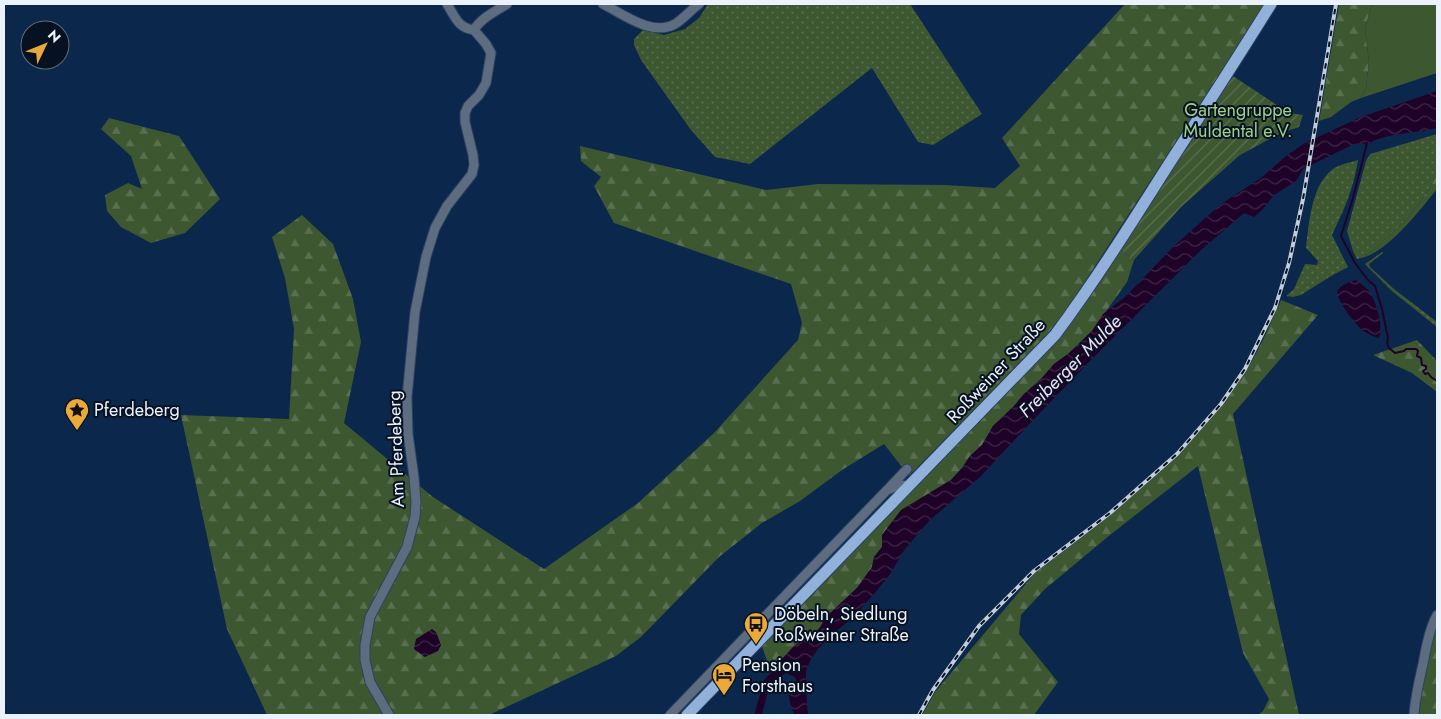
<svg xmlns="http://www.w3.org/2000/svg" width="1441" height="719" viewBox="0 0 1441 719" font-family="Jost,sans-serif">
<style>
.grass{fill:url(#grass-dots)}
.forest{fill:url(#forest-firs)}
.garden{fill:url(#garden-furrows)}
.pitch{fill:#3d5731}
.water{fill:url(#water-waves)}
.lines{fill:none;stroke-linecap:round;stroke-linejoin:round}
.stream{stroke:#1e0228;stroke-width:2}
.canal{stroke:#1e0228;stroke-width:7}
.minor-casing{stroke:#2a4364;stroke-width:11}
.major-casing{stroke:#2a4364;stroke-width:13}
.minor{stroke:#5e6c80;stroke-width:9}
.major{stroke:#92b1da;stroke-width:11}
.rail-casing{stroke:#c2cddb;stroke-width:4}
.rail{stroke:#061121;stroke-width:2;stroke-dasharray:5.5;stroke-linecap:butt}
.labels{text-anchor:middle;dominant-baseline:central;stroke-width:4;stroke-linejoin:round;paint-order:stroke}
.park-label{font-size:18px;fill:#9fd189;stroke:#061121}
.street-label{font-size:18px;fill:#ebf2fb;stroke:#061121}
.poi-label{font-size:18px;fill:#ebf2fb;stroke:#061121;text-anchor:start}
.water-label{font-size:19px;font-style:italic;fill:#efdbf8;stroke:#061121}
</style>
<defs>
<pattern id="grass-dots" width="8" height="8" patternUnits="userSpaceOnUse" patternTransform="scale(1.25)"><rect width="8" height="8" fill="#3d5731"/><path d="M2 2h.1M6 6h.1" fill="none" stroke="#597050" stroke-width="1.8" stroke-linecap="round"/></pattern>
<pattern id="forest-firs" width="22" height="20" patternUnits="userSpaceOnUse" patternTransform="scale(1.25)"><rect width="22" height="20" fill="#3d5731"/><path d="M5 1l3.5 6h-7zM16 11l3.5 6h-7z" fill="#597050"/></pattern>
<pattern id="garden-furrows" width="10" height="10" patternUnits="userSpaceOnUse" patternTransform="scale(1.25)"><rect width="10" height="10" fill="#3d5731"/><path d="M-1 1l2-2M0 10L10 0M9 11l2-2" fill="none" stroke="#597050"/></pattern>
<pattern id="water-waves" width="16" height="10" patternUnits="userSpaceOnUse" patternTransform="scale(1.25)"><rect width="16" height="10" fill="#1e0228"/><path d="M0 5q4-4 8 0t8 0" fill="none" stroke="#3f2748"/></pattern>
</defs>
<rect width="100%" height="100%" fill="#0b274c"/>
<g class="grass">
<path d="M708,4H910L982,114L933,145L918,142L872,68L750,164L715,157L691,130L641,60L634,45V39L644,29L664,35L685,29L699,18Z"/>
<path d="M1437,134V175L1423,198L1403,223L1365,257L1357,259L1353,251L1347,231L1366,161L1370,154Z"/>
<path d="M1358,160C1353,190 1345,208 1332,235L1348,267L1331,276L1301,295L1293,297L1286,296L1294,289L1305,264L1317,265L1318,261L1306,248C1309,224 1311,185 1333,169C1339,164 1350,163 1358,160Z"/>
<path d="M1382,252L1383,253L1369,264L1370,267L1394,289L1437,322V327L1392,291L1365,264Z"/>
</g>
<g class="forest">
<path d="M1125,4H1265L1066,311L1049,332L909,476L884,444L842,470L800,501L762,523L719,557L641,637L616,656L489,715H267L227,629L181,415L289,419L294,329L285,278L272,237L302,215L333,244L353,299L361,342L344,423L433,497L544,569L638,503L714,433L798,340L802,323L791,284L614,223L594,186L601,177L581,161L580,146L766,190L818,184L945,185L995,188L1020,166L1002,138Z"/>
<path d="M1339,4H1372L1365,29L1369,62L1366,87L1361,98L1351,102L1331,117L1319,121Z"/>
<path d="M109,118L179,136L220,199L185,233L151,243L121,227L107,211L105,195L128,183L142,189L131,156L101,129Z"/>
<path d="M1437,175V189C1419,211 1391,248 1365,257L1403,223L1423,198Z"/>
<path d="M1118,248L1134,260L1127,282L1092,331L1068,354L1054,364L1041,379L1024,394L1014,406L993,426L982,445L970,456L962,468L951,480L901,511L882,535V547L874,557L872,567L857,588L825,618L821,626L816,632L794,646L771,671L761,644L1011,386Z"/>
<path d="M1281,300L1318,315L1233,414L1299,715H1258L1263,711L1269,699L1243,653L1198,466L1110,535L1045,589L1021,615L1019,634L1058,682L1034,715H922L935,692L1035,573L1111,515L1177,457L1223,405L1247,370L1262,342Z"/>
<path d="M1417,340L1437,361V392L1412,373L1373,355Z"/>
<path d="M1437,625V715H1419L1423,683L1434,631Z"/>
</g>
<path class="garden" d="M1230,74L1289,113L1303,115L1299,127L1281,133L1240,155L1181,207L1134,260L1118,248Z"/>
<path class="pitch" d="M1372,4H1437V73L1361,98L1366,87L1369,62L1365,29Z"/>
<g class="water">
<path d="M1437,91V128C1414,134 1387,132 1366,145L1362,143L1354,144L1303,169L1296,181L1274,195L1263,209L1254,217L1244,213L1201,250L1087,364L1036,417L981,476L929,521L905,549L890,574L875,593L851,619L835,632L818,649L811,659L806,671V690L808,715H794C793,710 791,707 790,702C787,694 792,688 796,681L795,677L786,673L778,679L771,671L794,646L816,632L821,626L825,618L857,588L872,567L874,557L882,547V535L901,510L951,480L962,468L970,456L982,445L993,426L1014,406L1024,394L1041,379L1054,364L1068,354L1092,331L1103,314L1125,297L1174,246L1221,204L1261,178L1286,156L1305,143L1361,117Z"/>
<path d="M1356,280C1361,283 1365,287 1369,291C1376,301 1384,326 1379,338C1361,334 1350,318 1342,304C1340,301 1337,296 1337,293C1338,286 1350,281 1356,280Z"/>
<path d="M432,629L436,632L441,645L438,651L425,657L414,649L416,639Z"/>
</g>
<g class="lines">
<path class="stream" d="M1367,143L1353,198L1341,236L1355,263L1368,280L1375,286L1382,309L1388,338L1387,343L1389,348L1395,353L1404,351L1406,349H1416L1418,351L1417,356L1421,358L1422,365L1426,366V369L1423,371L1425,374L1428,373L1431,377L1437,381"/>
<path class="canal" d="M758,715L767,682L779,669"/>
<g class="minor-casing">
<g id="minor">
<path d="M603,4C623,14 652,37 675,24C683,19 691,10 699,4"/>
<path d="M474,30C481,18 496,11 507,4"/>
<path d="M889,488L907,469"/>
<path d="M389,715L370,682L365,660V645L370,617L407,547L415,517L416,502L414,477L408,434L407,397L415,312L426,257L435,228L447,206L472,174L474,165L473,155L465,122V113L468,106L479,95L486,83L491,53L486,44L474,30C458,28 455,17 447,4"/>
<path d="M670,715L887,490C895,487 901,484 909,486"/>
<path d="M1414,715C1415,698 1419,681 1423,664C1426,648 1429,630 1437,615"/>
</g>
</g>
<g class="major-casing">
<path id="major" d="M687,715L1055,335C1095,281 1131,224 1167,167C1202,113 1237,59 1271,4"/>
</g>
<use href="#minor" class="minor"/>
<use href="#major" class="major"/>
<g class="rail-casing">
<path id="rail" d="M919,715L933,690L979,626L1034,571L1110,513L1177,454L1221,404L1245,369L1275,308L1289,263L1303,199L1336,4"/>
</g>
<use href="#rail" class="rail"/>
</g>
<defs>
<g id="sight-pin" transform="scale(1.25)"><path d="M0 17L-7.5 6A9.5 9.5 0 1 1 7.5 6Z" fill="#eba93a" stroke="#061121"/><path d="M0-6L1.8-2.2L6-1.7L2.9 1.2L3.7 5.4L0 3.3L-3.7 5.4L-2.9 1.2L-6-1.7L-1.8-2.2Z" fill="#111"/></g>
<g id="bus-pin" transform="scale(1.25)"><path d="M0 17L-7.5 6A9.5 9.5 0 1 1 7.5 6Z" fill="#eba93a" stroke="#061121"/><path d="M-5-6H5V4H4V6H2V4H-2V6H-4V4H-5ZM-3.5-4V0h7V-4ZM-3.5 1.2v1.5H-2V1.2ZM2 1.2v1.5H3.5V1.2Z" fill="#111"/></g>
<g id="hotel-pin" transform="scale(1.25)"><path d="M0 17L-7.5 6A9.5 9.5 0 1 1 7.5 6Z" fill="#eba93a" stroke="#061121"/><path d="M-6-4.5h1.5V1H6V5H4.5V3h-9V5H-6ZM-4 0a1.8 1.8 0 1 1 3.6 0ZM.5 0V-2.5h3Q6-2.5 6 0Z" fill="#111"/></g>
</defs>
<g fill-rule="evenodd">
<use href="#sight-pin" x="77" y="410"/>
<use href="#bus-pin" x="756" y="624"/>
<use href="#hotel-pin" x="724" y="675"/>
</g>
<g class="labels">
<g class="park-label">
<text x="1238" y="110">Gartengruppe<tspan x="1238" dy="21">Muldental e.V.</tspan></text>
</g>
<g class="street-label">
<text transform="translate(996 371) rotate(-47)">Roßweiner Straße</text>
<text transform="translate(396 449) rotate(-92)">Am Pferdeberg</text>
</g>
<g class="poi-label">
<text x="94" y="410">Pferdeberg</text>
<text x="774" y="614">Döbeln, Siedlung<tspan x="774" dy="21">Roßweiner Straße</tspan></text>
<text x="742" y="665">Pension<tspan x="742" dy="21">Forsthaus</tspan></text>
</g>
<g class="water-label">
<text transform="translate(1070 366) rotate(-45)">Freiberger Mulde</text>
</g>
</g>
<rect width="1441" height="719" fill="none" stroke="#ebf2fb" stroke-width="10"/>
<g transform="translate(45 45) rotate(47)"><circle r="24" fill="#061121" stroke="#626b78"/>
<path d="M0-4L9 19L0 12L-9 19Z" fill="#eba93a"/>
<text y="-8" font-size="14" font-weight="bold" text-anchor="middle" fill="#ebf2fb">N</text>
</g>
</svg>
